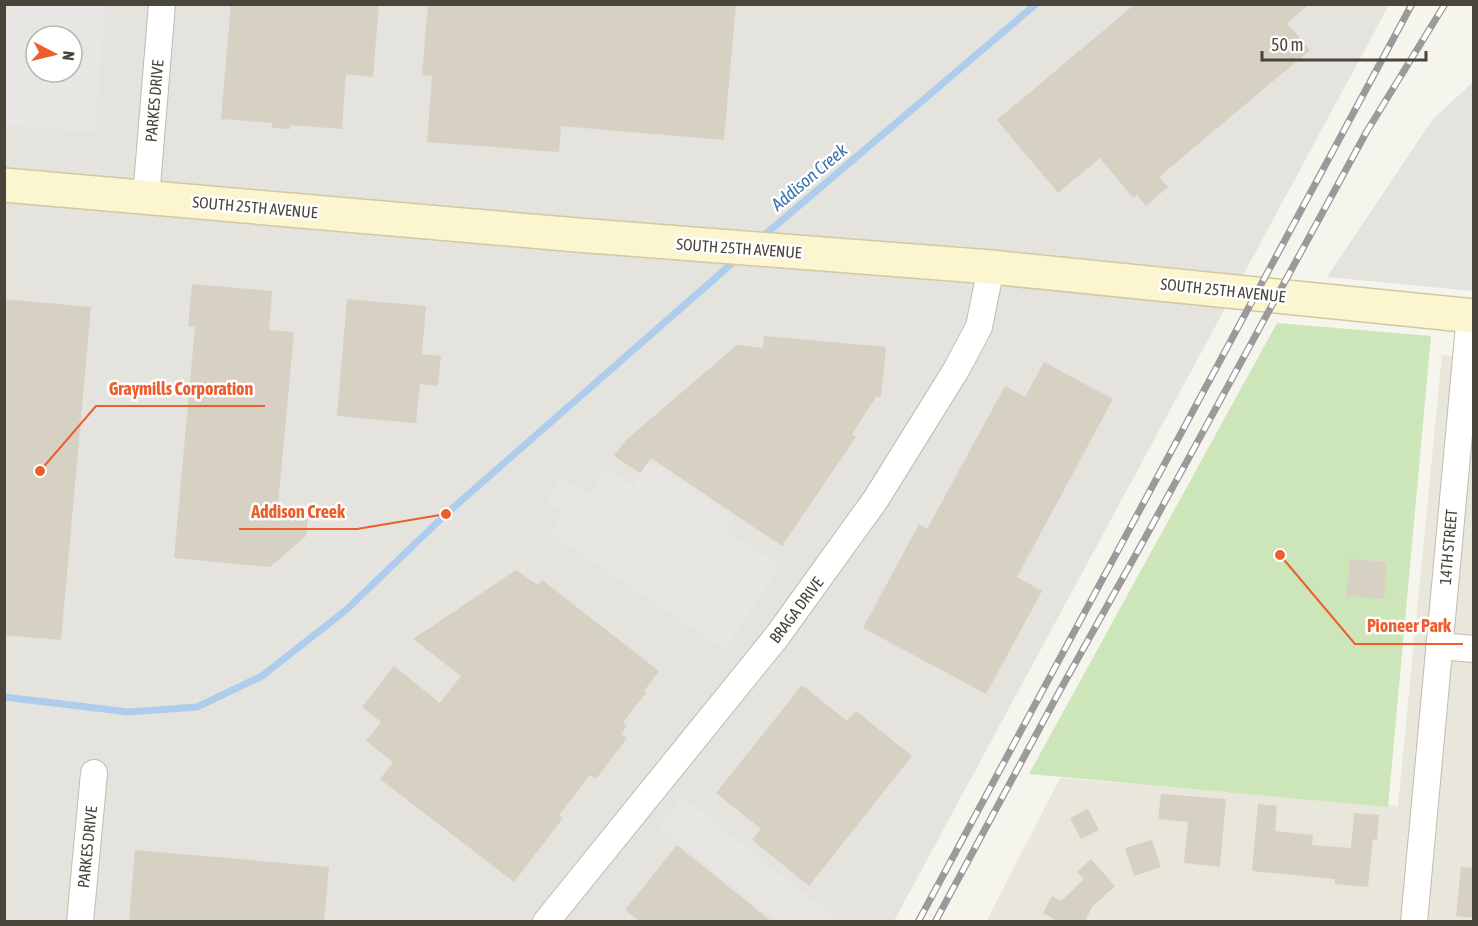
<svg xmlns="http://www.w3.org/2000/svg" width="1478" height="926" viewBox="0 0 1478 926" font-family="'Asap Condensed',sans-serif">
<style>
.residential{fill:#e9e6db}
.industrial{fill:#e5e3de;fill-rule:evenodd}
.green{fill:#cde6b9}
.parking{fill:#e8e6e3;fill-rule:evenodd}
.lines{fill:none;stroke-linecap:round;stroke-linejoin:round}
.stream{stroke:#aecded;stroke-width:7}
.building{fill:#d6d1c3}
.street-casing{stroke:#c0bcaf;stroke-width:28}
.secondary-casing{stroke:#d2c99f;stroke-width:36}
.street{stroke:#fff;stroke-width:26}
.secondary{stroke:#fbf6d0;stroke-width:33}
.rail-casing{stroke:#9a9a9a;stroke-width:7}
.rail{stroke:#fff;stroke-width:4.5;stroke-dasharray:14;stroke-linecap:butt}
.labels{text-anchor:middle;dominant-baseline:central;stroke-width:5;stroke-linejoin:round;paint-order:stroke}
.street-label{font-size:16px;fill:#4a453a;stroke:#fff}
.water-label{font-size:18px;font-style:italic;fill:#3971b0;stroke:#fff}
.leader{fill:none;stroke:#ec5e2d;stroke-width:2}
.callout-dot{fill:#ec5e2d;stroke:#fff;stroke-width:2}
.callout-label{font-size:18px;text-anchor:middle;font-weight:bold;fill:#ec5e2d;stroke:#fff;stroke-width:5;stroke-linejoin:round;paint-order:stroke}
</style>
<rect width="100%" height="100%" fill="#f5f4ed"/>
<path class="residential" d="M1442,355L1473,358V921L986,922L1060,778L1398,806Z"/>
<g class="industrial">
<path d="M5,5H1389L894,921L5,922ZM36,36H72V72H36Z"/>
<path d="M1473,82V291L1327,277L1433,119Z"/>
</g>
<path class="green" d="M1277,323L1431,336L1388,807L1029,774Z"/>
<g class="parking">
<path d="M4,5H106L94,132L5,125ZM36,36H72V72H36Z"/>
<path d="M649,461L734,517L726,530L780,566L724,649L552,534L563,512L545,499L561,477L589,494L607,469L634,486Z"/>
<path d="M682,797L839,921H778L658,826Z"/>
</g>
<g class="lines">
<g class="stream">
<path d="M761,238L1036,4"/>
<path d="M4,697L129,712L197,707L262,676L346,610L446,514L737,259"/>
</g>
</g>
<g class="building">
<path d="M231,4H379L373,77L346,74L342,129L290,125V129L272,128V123L221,119Z"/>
<path d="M428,4H736L724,140L561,126L559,152L427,142L432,76L422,75Z"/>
<path d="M1135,4H1310L1287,23L1310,50L1159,177L1168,187L1146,206L1137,195L1133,198L1100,158L1058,193L997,120Z"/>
<path d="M192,284L272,291L269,330L294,332L278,505L309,508L306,536L270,567L174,558L195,327L188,326Z"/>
<path d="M4,299L91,307L61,640L4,635Z"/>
<path d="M347,299L426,306L422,354L441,356L438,386L420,384L416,423L337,416Z"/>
<path d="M764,336L886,347L881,397H876L852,434L856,437L782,546L651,458L640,473L614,456L626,440L737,345L763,348Z"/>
<path d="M1044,362L1113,399L1017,577L1042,591L986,694L863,628L919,524L927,529L1005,386L1025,397Z"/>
<path d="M1350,559L1387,562L1384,599L1346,596Z"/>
<path d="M516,570L538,585L542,580L659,671L644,691L646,693L623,722L627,726L621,734L627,738L596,779L590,775L559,815L563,818L514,882L380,779L393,762L366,741L381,722L362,707L394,666L440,703L461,676L413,639Z"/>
<path d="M802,685L847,721L856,711L912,756L809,886L752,840L761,829L716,793Z"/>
<path d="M1161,794L1226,799L1220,867L1184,863L1188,822L1158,819Z"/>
<path d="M1258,804L1277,806L1275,831L1313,835L1312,845L1351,848L1354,813L1379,815L1377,840L1373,839L1368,887L1335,884V879L1252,871Z"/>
<path d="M1088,809L1099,830L1081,839L1070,818Z"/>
<path d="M1152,840L1161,867L1134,876L1125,848Z"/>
<path d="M677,845L771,921H639L625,910Z"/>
<path d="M135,850L329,867L324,921H129Z"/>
<path d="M1091,859L1115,886L1092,907L1085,921H1057L1043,913L1052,896L1061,901L1084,879L1077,872Z"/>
<path d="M1461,867L1473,868V918L1456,916Z"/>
</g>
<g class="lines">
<g class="street-casing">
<g id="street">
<path d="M146,198L162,4"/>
<path d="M1439,646L1474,649"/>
<path d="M80,922L94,773"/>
<path d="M546,922L778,635L876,499L956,370L979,327L991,267"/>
<path d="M1414,922L1470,315"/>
</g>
</g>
<g class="secondary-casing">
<path id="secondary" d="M4,185L577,235L991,267L1474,316"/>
</g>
<use href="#street" class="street"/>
<use href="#secondary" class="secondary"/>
<g class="rail-casing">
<g id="rail">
<path d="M918,922L1412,4"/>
<path d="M935,922L1058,694L1144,540L1367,131L1445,4"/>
</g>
</g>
<use href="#rail" class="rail"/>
</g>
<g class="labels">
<g class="street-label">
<text transform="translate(154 101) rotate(-85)">PARKES DRIVE</text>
<text transform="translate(255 207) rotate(5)">SOUTH 25TH AVENUE</text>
<text transform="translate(739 248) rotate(4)">SOUTH 25TH AVENUE</text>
<text transform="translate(1223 290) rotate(6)">SOUTH 25TH AVENUE</text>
<text transform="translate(1448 547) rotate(-85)">14TH STREET</text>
<text transform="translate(796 610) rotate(-53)">BRAGA DRIVE</text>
<text transform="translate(87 847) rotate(-84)">PARKES DRIVE</text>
</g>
<g class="water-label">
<text transform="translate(809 177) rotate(-40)">Addison Creek</text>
</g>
</g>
<path class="leader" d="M40 471L96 406H265M446 514L357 529H239M1280 555L1355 644H1463"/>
<g class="callout-dot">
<circle cx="40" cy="471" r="6"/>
<circle cx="446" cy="514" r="6"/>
<circle cx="1280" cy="555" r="6"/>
</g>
<g class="callout-label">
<text x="181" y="395">Graymills Corporation</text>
<text x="298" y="518">Addison Creek</text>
<text x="1409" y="632">Pioneer Park</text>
</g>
<rect width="1478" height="926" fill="none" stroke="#4a453a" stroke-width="12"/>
<g transform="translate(54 54) rotate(97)"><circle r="28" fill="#ffffff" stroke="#b7b5b0" stroke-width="1.5"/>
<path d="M0-4.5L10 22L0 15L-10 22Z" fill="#ec5e2d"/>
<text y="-9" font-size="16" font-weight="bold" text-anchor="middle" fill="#4a453a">N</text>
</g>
<path d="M1262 51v9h164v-9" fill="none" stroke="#4a453a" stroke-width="3"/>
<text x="1271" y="51" font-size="18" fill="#4a453a" stroke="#ffffff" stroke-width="4.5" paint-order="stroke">50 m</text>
</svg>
